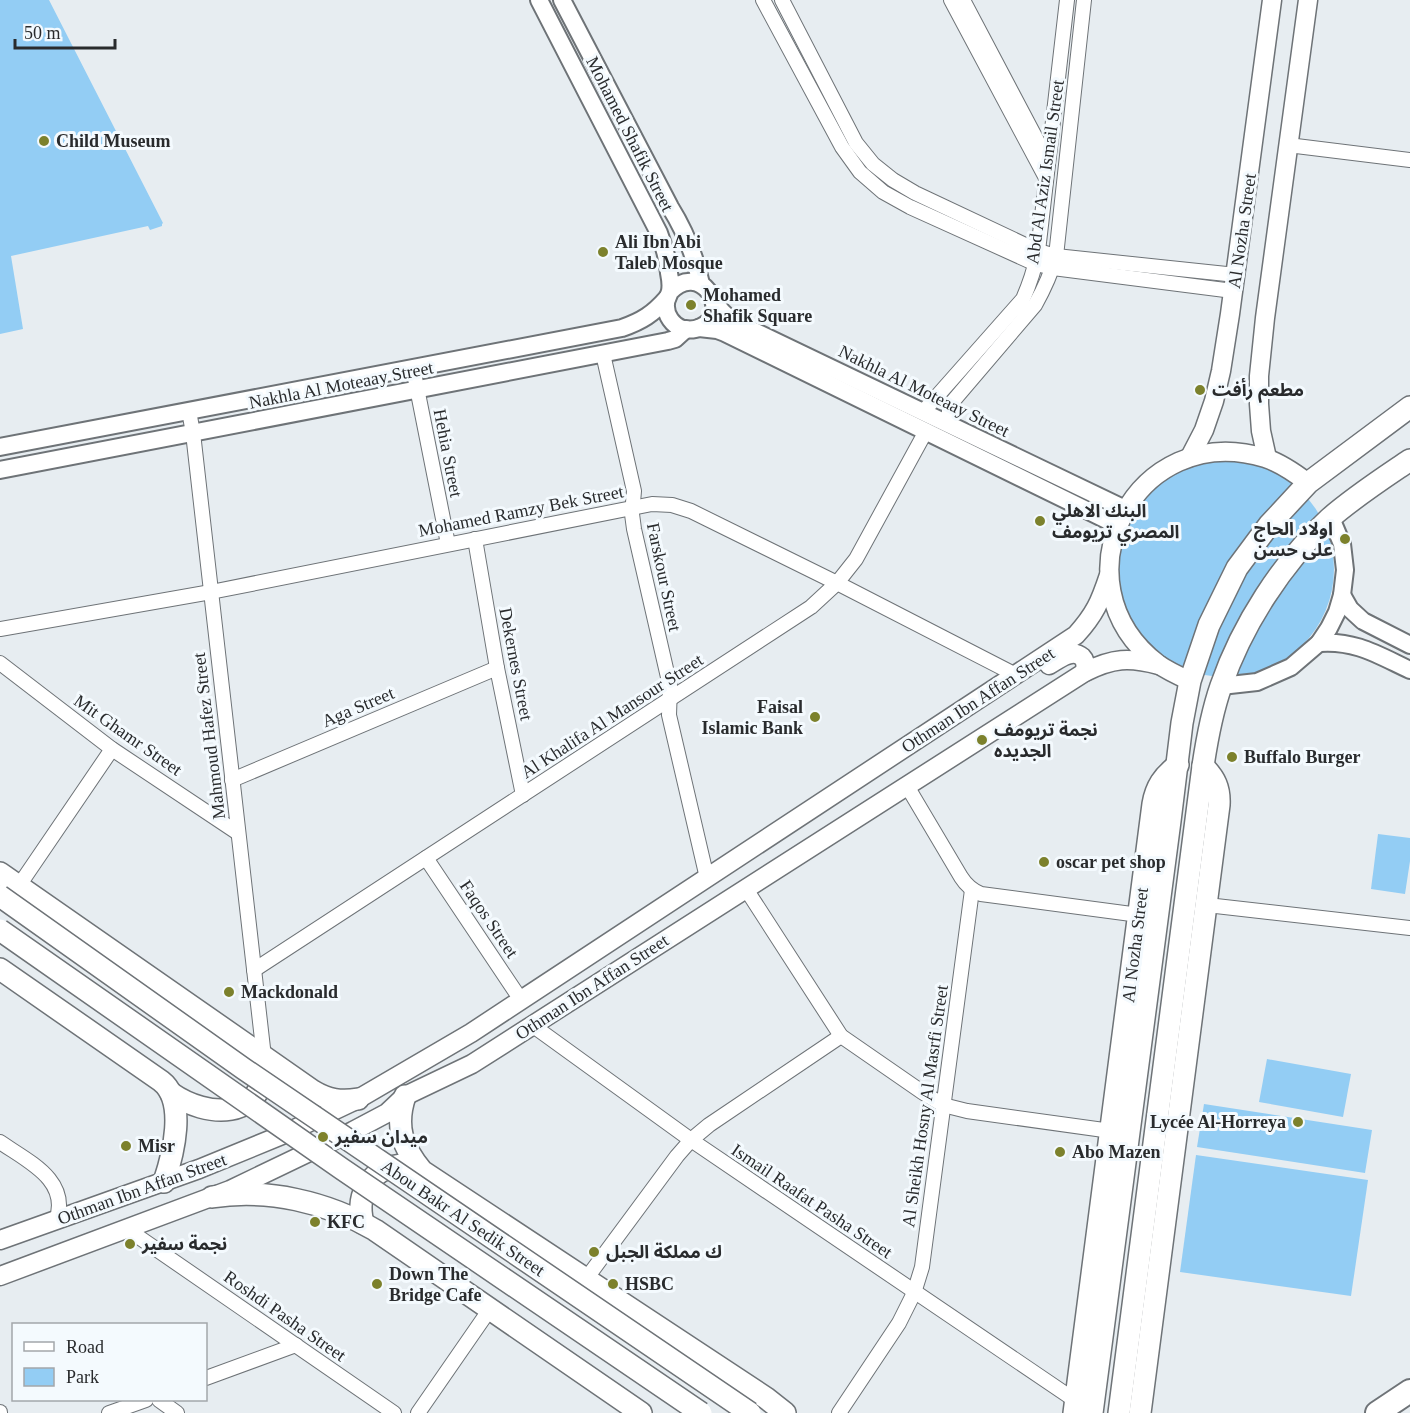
<svg xmlns="http://www.w3.org/2000/svg" width="1410" height="1413" viewBox="0 0 1410 1413" font-family="'Times New Roman','Noto Sans Arabic',serif">
<style>
.green{fill:#93cdf4}
.lines{fill:none;stroke-linecap:round;stroke-linejoin:round}
.minor-casing{stroke:#6e7377;stroke-width:16}
.tertiary-casing{stroke:#6e7377;stroke-width:20}
.secondary-casing{stroke:#6e7377;stroke-width:21}
.primary-casing{stroke:#6e7377;stroke-width:24}
.trunk-casing{stroke:#6e7377;stroke-width:26}
.minor{stroke:#fff;stroke-width:14}
.tertiary{stroke:#fff;stroke-width:16}
.secondary{stroke:#fff;stroke-width:18}
.primary{stroke:#fff;stroke-width:21}
.trunk{stroke:#fff;stroke-width:22}
.primary-bridge-casing{stroke:#6e7377;stroke-width:24;stroke-linecap:butt}
.primary-bridge{stroke:#fff;stroke-width:21}
.poi-dot{fill:#7c812c;stroke:#f4fafe;stroke-width:2}
.labels{text-anchor:middle;dominant-baseline:central;stroke-width:6;stroke-linejoin:round;paint-order:stroke}
.street-label{font-size:18px;fill:#292b2d;stroke:#f4fafe}
.poi-label{font-size:18px;font-weight:bold;fill:#292b2d;stroke:#f4fafe;text-anchor:start}
</style>
<rect width="100%" height="100%" fill="#e7edf1"/>
<g class="green">
<path d="M0,0H49L163,223L162,224V226L150,230L148,226L11,256L23,329L0,334Z"/>
<circle cx="1226" cy="569" r="108"/>
<path d="M1378,834L1410,838V861L1405,894L1371,889Z"/>
<path d="M1267,1059L1351,1074L1343,1117L1259,1102Z"/>
<path d="M1204,1104L1372,1130L1365,1173L1197,1147Z"/>
<path d="M1196,1155L1368,1180L1351,1296L1180,1272Z"/>
</g>
<g class="lines">
<g class="minor-casing">
<g id="minor">
<path d="M763,0L842,147L860,172L883,192L910,207L1036,264L1053,268L1233,291"/>
<path d="M782,0L856,143L873,164L893,180L915,193L1038,251L1056,256L1236,275"/>
<path d="M951,0L1046,178"/>
<path d="M963,0L1048,161"/>
<path d="M1288,145L1410,160"/>
<path d="M603,354L634,491L632,514L634,529L670,686L669,715L707,878"/>
<path d="M413,368L448,544"/>
<path d="M189,411L193,433L264,1057"/>
<path d="M923,412L1023,299C1030,283 1035,268 1038,251L1067,0"/>
<path d="M948,424L949,411L954,400L1035,305C1044,289 1051,274 1056,256L1084,0"/>
<path d="M475,539L497,668L523,795"/>
<path d="M0,629L211,592L652,504L672,505L691,511L837,583L1016,675"/>
<path d="M0,663L112,749L238,833"/>
<path d="M232,780L497,668"/>
<path d="M907,786L961,877C966,885 971,890 981,894L1139,915"/>
<path d="M426,858L521,1000"/>
<path d="M18,887L112,749"/>
<path d="M746,889L841,1036L922,1092L943,1105L967,1111L1111,1131"/>
<path d="M1207,905L1410,928"/>
<path d="M254,970L811,607L837,583L856,559L926,431"/>
<path d="M532,1025L691,1140L1076,1401"/>
<path d="M0,1142C27,1161 71,1180 56,1221"/>
<path d="M127,1229L394,1413"/>
<path d="M586,1279L677,1156L691,1140L709,1125L841,1036"/>
<path d="M206,1378L296,1345"/>
<path d="M159,1400L177,1413"/>
<path d="M0,1412V1413"/>
<path d="M109,1413L146,1400"/>
<path d="M418,1413L490,1309"/>
<path d="M839,1413L899,1323L914,1293L922,1267L972,890"/>
</g>
</g>
<g class="tertiary-casing">
<g id="tertiary">
<path d="M539,0L659,233C664,246 668,259 669,273C670,278 671,286 670,291C669,296 666,299 666,304C665,315 673,326 683,329C689,330 695,330 701,327C734,311 699,260 670,292"/>
<path d="M562,0L670,207C685,231 695,256 701,284"/>
<path d="M713,300C719,309 724,315 733,321L1125,509"/>
<path d="M699,328L717,330L725,333L1117,525"/>
<path d="M0,447L622,328C642,321 653,314 667,298"/>
<path d="M0,470L668,341L675,339L686,329"/>
<path d="M1342,595L1350,609L1363,621L1410,645"/>
<path d="M1319,643C1355,640 1378,655 1410,670"/>
<path d="M1221,686L1257,682L1291,667L1319,643L1329,628L1337,612L1342,595L1345,570L1342,544L1331,518"/>
</g>
</g>
<g class="secondary-casing">
<g id="secondary">
<path d="M1190,457L1204,430L1214,401L1221,371L1230,314L1272,0"/>
<path d="M1267,458L1261,431L1259,404V376L1265,318L1308,0"/>
<path d="M1049,665C1058,660 1072,648 1082,657C1086,661 1086,666 1085,672"/>
<path d="M1190,681C1179,676 1168,671 1158,664C1051,582 1136,418 1265,458C1281,463 1295,473 1308,483"/>
<path d="M0,1240L199,1169L282,1135L358,1099L471,1033L1076,635C1095,614 1100,602 1109,575"/>
<path d="M0,1276L230,1190L353,1131L387,1113L405,1096L472,1064L1085,672C1113,658 1129,657 1159,665"/>
</g>
</g>
<g class="primary-casing">
<g id="primary">
<path d="M0,873L313,1091C328,1100 341,1102 358,1099"/>
<path d="M0,969L161,1081C187,1101 173,1155 164,1182"/>
<path d="M171,1093C207,1118 263,1121 265,1064"/>
<path d="M405,1096C395,1126 402,1147 422,1171L766,1398L785,1413"/>
<path d="M212,1197C267,1188 327,1202 375,1230L641,1413"/>
<path d="M363,1223C355,1193 372,1166 405,1165"/>
<path d="M1074,1413L1153,804C1156,787 1163,776 1178,765"/>
<path d="M1092,1413L1170,821L1182,723L1190,681L1209,625L1237,568L1269,525L1308,483L1410,407"/>
<path d="M1119,1413L1203,766C1207,739 1212,712 1221,686C1242,625 1282,563 1329,519C1354,497 1382,479 1410,460"/>
<path d="M1140,1413L1219,805C1220,788 1215,778 1203,766"/>
</g>
</g>
<g class="trunk-casing">
<path id="trunk" d="M1377,1413L1410,1391"/>
</g>
<use href="#minor" class="minor"/>
<use href="#tertiary" class="tertiary"/>
<use href="#secondary" class="secondary"/>
<use href="#primary" class="primary"/>
<use href="#trunk" class="trunk"/>
<g class="primary-bridge-casing">
<g id="primary-bridge">
<path d="M0,896L244,1069L750,1413"/>
<path d="M0,930L342,1169L701,1413"/>
</g>
</g>
<use href="#primary-bridge" class="primary-bridge"/>
</g>
<g class="poi-dot">
<circle cx="44" cy="141" r="6"/>
<circle cx="603" cy="252" r="6"/>
<circle cx="691" cy="305" r="6"/>
<circle cx="1200" cy="390" r="6"/>
<circle cx="1040" cy="521" r="6"/>
<circle cx="1345" cy="539" r="6"/>
<circle cx="815" cy="717" r="6"/>
<circle cx="982" cy="740" r="6"/>
<circle cx="1232" cy="757" r="6"/>
<circle cx="1044" cy="862" r="6"/>
<circle cx="229" cy="992" r="6"/>
<circle cx="1298" cy="1122" r="6"/>
<circle cx="323" cy="1137" r="6"/>
<circle cx="126" cy="1146" r="6"/>
<circle cx="1060" cy="1152" r="6"/>
<circle cx="315" cy="1222" r="6"/>
<circle cx="130" cy="1244" r="6"/>
<circle cx="594" cy="1252" r="6"/>
<circle cx="377" cy="1284" r="6"/>
<circle cx="613" cy="1284" r="6"/>
</g>
<g class="labels">
<g class="street-label">
<text transform="translate(630 134) rotate(63)">Mohamed Shafik Street</text>
<text transform="translate(1045 172) rotate(-82)">Abd Al Aziz Ismail Street</text>
<text transform="translate(1242 231) rotate(-82)">Al Nozha Street</text>
<text transform="translate(341 385) rotate(-11)">Nakhla Al Moteaay Street</text>
<text transform="translate(924 391) rotate(26)">Nakhla Al Moteaay Street</text>
<text transform="translate(448 453) rotate(79)">Hehia Street</text>
<text transform="translate(521 511) rotate(-11)">Mohamed Ramzy Bek Street</text>
<text transform="translate(664 577) rotate(78)">Farskour Street</text>
<text transform="translate(516 664) rotate(79)">Dekernes Street</text>
<text transform="translate(978 700) rotate(-33)">Othman Ibn Affan Street</text>
<text transform="translate(358 707) rotate(-23)">Aga Street</text>
<text transform="translate(612 716) rotate(-33)">Al Khalifa Al Mansour Street</text>
<text transform="translate(128 735) rotate(35)">Mit Ghamr Street</text>
<text transform="translate(209 736) rotate(-97)">Mahmoud Hafez Street</text>
<text transform="translate(489 919) rotate(56)">Faqos Street</text>
<text transform="translate(1135 945) rotate(-83)">Al Nozha Street</text>
<text transform="translate(592 987) rotate(-33)">Othman Ibn Affan Street</text>
<text transform="translate(925 1106) rotate(-82)">Al Sheikh Hosny Al Masrfi Street</text>
<text transform="translate(142 1189) rotate(-20)">Othman Ibn Affan Street</text>
<text transform="translate(812 1201) rotate(34)">Ismail Raafat Pasha Street</text>
<text transform="translate(463 1218) rotate(34)">Abou Bakr Al Sedik Street</text>
<text transform="translate(285 1316) rotate(35)">Roshdi Pasha Street</text>
</g>
<g class="poi-label">
<text x="56" y="141">Child Museum</text>
<text x="615" y="242">Ali Ibn Abi<tspan x="615" dy="21">Taleb Mosque</tspan></text>
<text x="703" y="295">Mohamed<tspan x="703" dy="21">Shafik Square</tspan></text>
<text x="1212" y="390">مطعم رأفت</text>
<text x="1052" y="511">البنك الاهلي<tspan x="1052" dy="21">المصري تريومف</tspan></text>
<text x="1333" y="529" text-anchor="end">اولاد الحاج<tspan x="1333" dy="21">على حسن</tspan></text>
<text x="803" y="707" text-anchor="end">Faisal<tspan x="803" dy="21">Islamic Bank</tspan></text>
<text x="994" y="730">نجمة تريومف<tspan x="994" dy="21">الجديده</tspan></text>
<text x="1244" y="757">Buffalo Burger</text>
<text x="1056" y="862">oscar pet shop</text>
<text x="241" y="992">Mackdonald</text>
<text x="1286" y="1122" text-anchor="end">Lycée Al-Horreya</text>
<text x="335" y="1137">ميدان سفير</text>
<text x="138" y="1146">Misr</text>
<text x="1072" y="1152">Abo Mazen</text>
<text x="327" y="1222">KFC</text>
<text x="142" y="1244">نجمة سفير</text>
<text x="606" y="1252">ك مملكة الجبل</text>
<text x="389" y="1274">Down The<tspan x="389" dy="21">Bridge Cafe</tspan></text>
<text x="625" y="1284">HSBC</text>
</g>
</g>
<rect x="12" y="1323" width="195" height="78" fill="#f4fafe" stroke="#a3a7aa" stroke-width="1.5"/>
<rect x="24" y="1342" width="30" height="9" fill="#ffffff" stroke="#a3a7aa" stroke-width="1.5"/>
<text x="66" y="1353" font-size="18" fill="#292b2d">Road</text>
<rect x="24" y="1368" width="30" height="18" fill="#93cdf4" stroke="#a3a7aa" stroke-width="1.5"/>
<text x="66" y="1383" font-size="18" fill="#292b2d">Park</text>
<path d="M15 39v9h100v-9" fill="none" stroke="#292b2d" stroke-width="3"/>
<text x="24" y="39" font-size="18" fill="#292b2d" stroke="#f4fafe" stroke-width="4.5" paint-order="stroke">50 m</text>
</svg>
